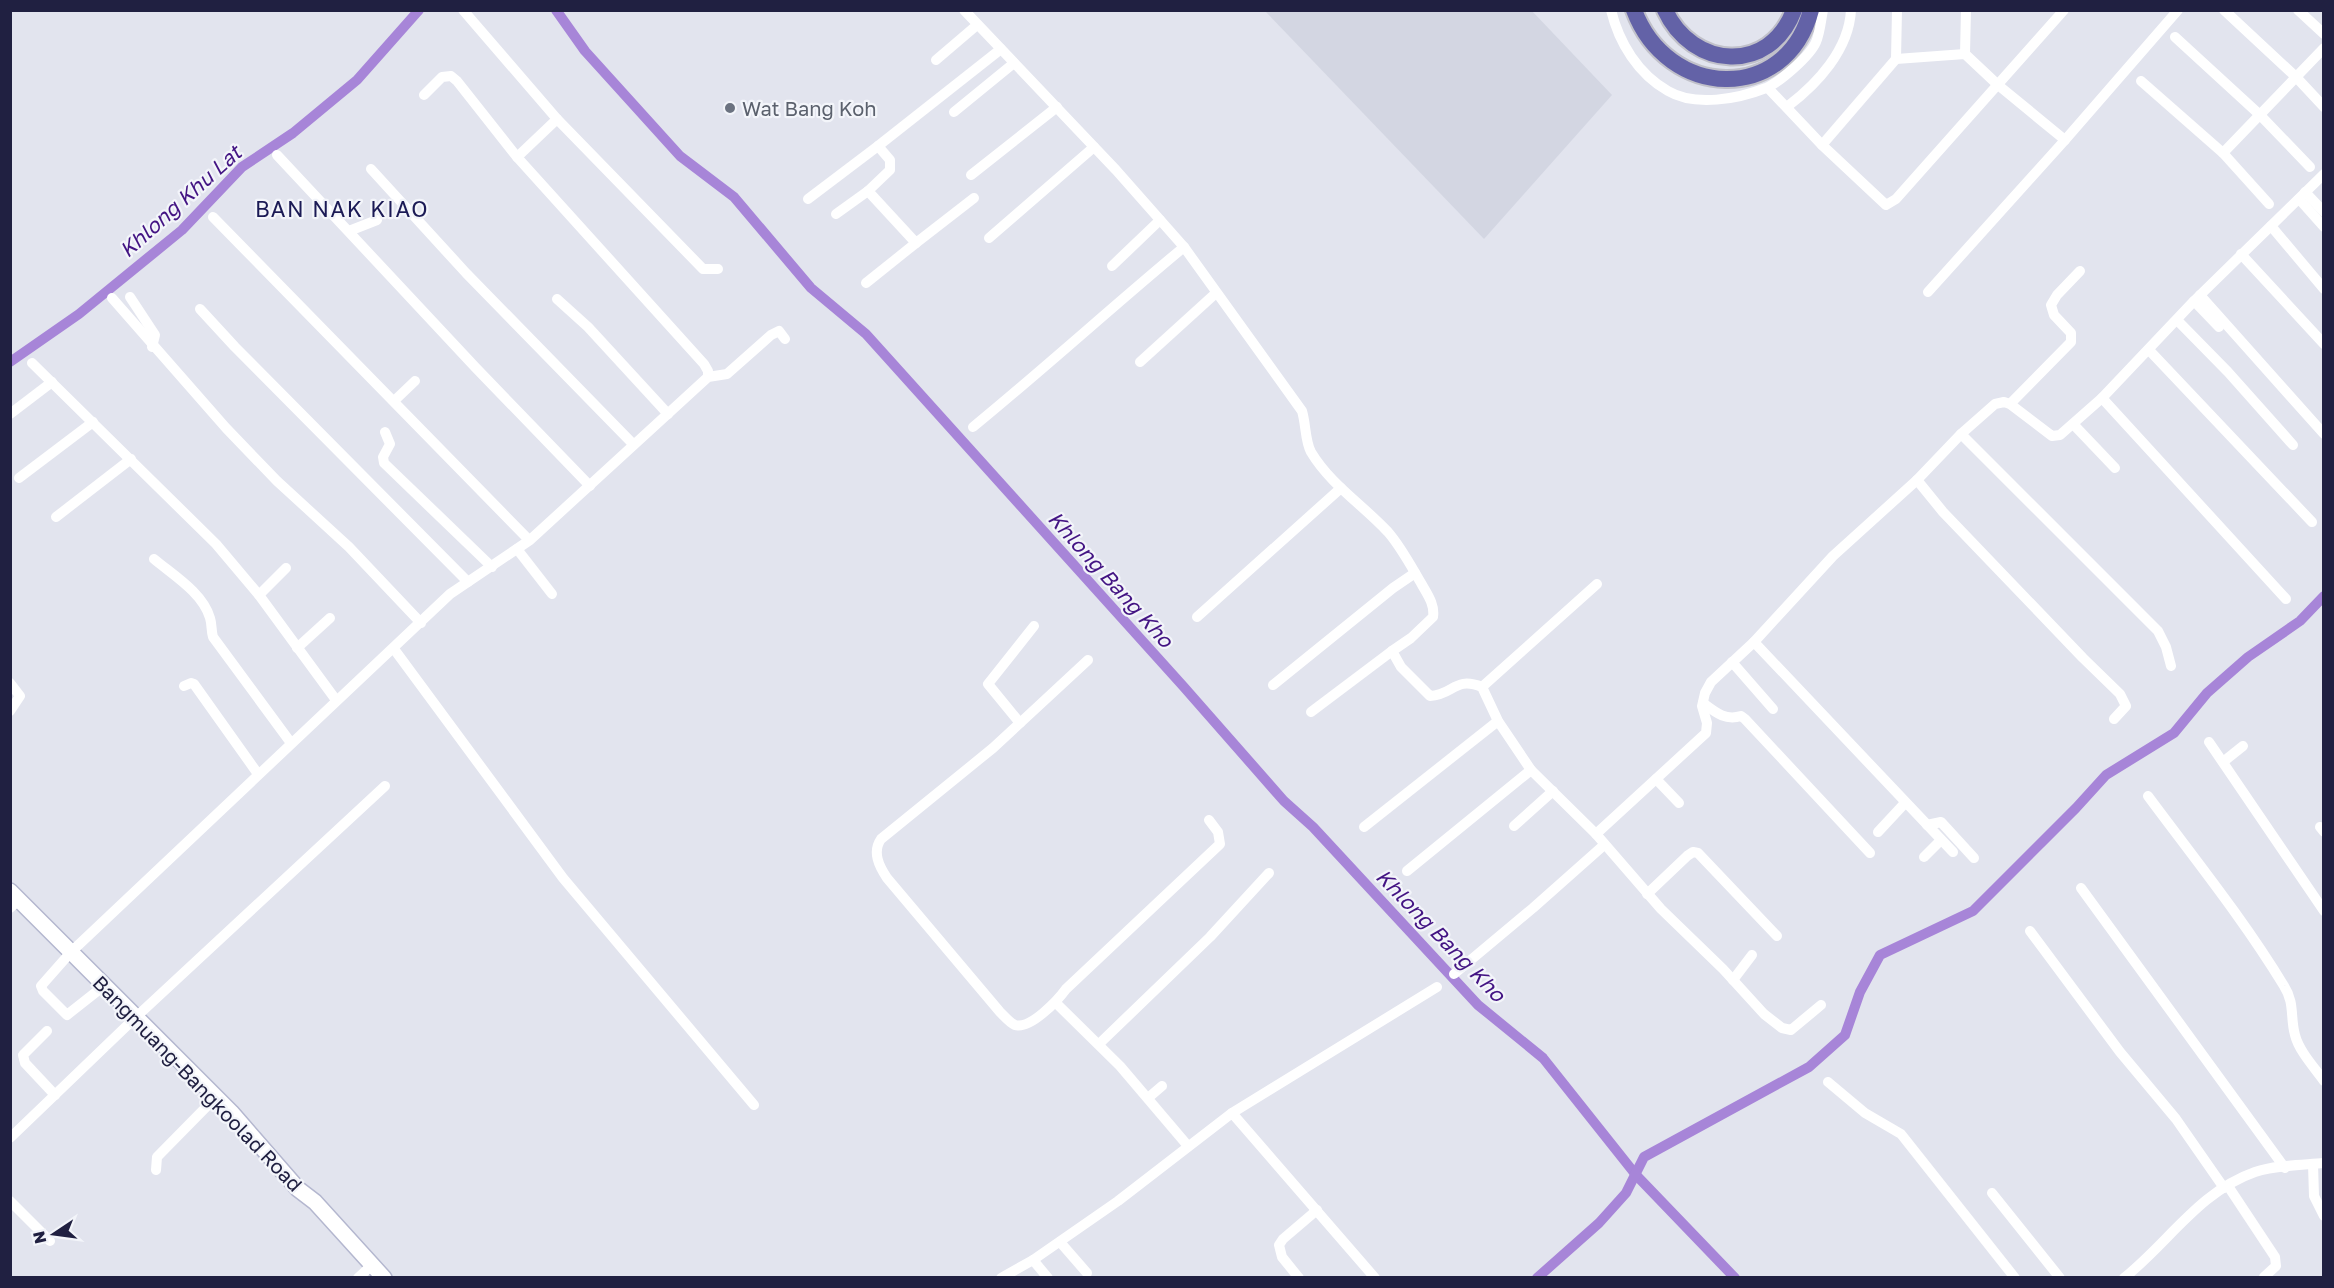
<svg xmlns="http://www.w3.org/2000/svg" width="2334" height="1288" viewBox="0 0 2334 1288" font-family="'Golos Text',sans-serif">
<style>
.built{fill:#d3d6e2}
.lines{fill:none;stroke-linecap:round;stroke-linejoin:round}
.canal{stroke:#a785d8;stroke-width:10}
.secondary-casing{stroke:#b4b7cf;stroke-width:18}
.primary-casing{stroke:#c1c1ca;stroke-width:20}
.street{stroke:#fff;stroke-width:10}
.secondary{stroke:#fff;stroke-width:15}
.primary{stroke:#6362a7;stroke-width:16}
.worship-dot{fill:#6b7280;stroke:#f3f5fa;stroke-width:2}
.labels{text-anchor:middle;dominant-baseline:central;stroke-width:4.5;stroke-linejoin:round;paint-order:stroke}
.worship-label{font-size:20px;fill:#5b616d;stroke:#f3f5fa;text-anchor:start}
.street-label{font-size:20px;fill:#202041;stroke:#f3f5fa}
.water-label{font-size:21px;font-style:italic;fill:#431483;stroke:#f3f5fa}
.quarter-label{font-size:22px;letter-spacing:1.5px;fill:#1b1a55;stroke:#f3f5fa}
</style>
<rect width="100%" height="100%" fill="#e2e4ee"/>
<path class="built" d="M1265,11H1532L1612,95L1484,239Z"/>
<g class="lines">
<g class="canal">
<path d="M556,10L585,51L680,156L734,197L811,288L866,334L1183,686L1284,801L1313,827L1478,1005L1543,1058L1636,1175L1735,1278"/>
<path d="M10,362L79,314L182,230L242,167L293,133L357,80L419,10"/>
<path d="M1537,1278L1599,1223L1626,1193L1644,1157L1809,1067L1845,1035L1860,992L1880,955L1973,911L2076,808L2106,775L2174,733L2207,693L2248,657L2300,621L2324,596"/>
</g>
<g class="secondary-casing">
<path id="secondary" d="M10,891L231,1112L298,1189L315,1202L384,1278"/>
</g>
<g class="primary-casing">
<g id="primary">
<path d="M1634,10C1667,99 1786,105 1811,10"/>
<path d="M1665,10C1692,69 1770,75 1794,10"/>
</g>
</g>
<g class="street">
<path d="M463,10L557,119L703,269H718"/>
<path d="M964,10L1116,170L1184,247L1302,411C1306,424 1305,441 1311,452C1330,484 1363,505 1388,532C1401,547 1411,566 1421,583C1427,594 1435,604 1433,617L1411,638L1392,651L1401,667L1430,696C1454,695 1454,676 1482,687L1498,721L1531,770L1596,834L1661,909L1723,969L1764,1014L1782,1028L1791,1030L1821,1005"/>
<path d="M1611,10C1619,43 1638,74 1668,91C1695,107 1738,99 1766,88C1780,82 1810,56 1816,42C1820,33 1821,20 1823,10"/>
<path d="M2224,10L2296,77L2324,107"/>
<path d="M2298,10L2324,34"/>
<path d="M2175,37L2260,115L2310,167"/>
<path d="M1965,54L1966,10"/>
<path d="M1896,59L1965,54L1998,85L2065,140"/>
<path d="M936,60L977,25"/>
<path d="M2141,81L2223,153L2269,204"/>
<path d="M1768,88L1822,145L1886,205L1896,199L2064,10"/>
<path d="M424,95L442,77L451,76L457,81L517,157L704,364L708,371V377"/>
<path d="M1788,106C1817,84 1849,50 1851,10"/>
<path d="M954,112L1014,63"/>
<path d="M1822,145L1896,59L1897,10"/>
<path d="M2223,153L2324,48"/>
<path d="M277,155L476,368L590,486"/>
<path d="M517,157L557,119"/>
<path d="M371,169L466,273L633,444"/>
<path d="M971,175L1057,107"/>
<path d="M868,191L916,243L974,198"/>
<path d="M2305,192L2324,212"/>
<path d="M808,199L878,146"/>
<path d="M2299,199L2324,227"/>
<path d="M836,214L868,191L890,170V160L878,146L1001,49"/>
<path d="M213,217L529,540"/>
<path d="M2271,226L2324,289"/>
<path d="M349,231L377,220"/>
<path d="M989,238L1094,147"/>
<path d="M2241,254L2324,344"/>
<path d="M1112,266L1160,220"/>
<path d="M866,283L916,243"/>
<path d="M1928,292L2065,140L2178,10"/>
<path d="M2200,295L2324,434"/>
<path d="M130,297L155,335L152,347"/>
<path d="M112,298L226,428L277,481L349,547L421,623"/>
<path d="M557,299L588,327L668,414"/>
<path d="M2194,301L2219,327"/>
<path d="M200,309L235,347L468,582"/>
<path d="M2177,320L2228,372L2293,445"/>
<path d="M2149,350L2312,522"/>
<path d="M1140,362L1216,293"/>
<path d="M32,363L216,544L259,595L336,700"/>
<path d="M2102,398L2286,599"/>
<path d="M394,401L415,381"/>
<path d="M2010,404L2071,342V333L2054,315L2051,305L2057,295L2080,271"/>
<path d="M10,414L52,382"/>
<path d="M2074,425L2115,468"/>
<path d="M973,427C1045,368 1113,306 1184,247"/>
<path d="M385,432L390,444L383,457L384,463L492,567"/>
<path d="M1961,434L2158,631L2166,647L2171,666"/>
<path d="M19,478L93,422"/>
<path d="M1917,480L1943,512L2083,658L2120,694L2126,706L2114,719"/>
<path d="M56,517L131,459"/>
<path d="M517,549L552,594"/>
<path d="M154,559C173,575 203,593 210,618C212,624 211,630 213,637L291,743"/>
<path d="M259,595L286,568"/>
<path d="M1197,617L1341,488"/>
<path d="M1754,642L1953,852"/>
<path d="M297,648L330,618"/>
<path d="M394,649L563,878L754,1105"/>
<path d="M1088,660L993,748L881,839C872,852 879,866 887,878L1000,1012C1004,1016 1010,1023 1015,1025C1030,1030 1058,1000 1066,989L1220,844L1218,832L1209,820"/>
<path d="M1732,662L1773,709"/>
<path d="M10,683L20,696L10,711"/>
<path d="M1273,685L1393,588L1415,573"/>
<path d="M184,686L191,683L194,684L258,774"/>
<path d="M1482,687L1597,584"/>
<path d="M1703,703C1715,712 1725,721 1741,716L1745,719L1870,853"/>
<path d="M1311,712L1392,651"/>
<path d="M1020,723L988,684L1034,626"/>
<path d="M2209,742L2324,911"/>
<path d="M2223,762L2243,746"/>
<path d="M1656,779L1679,803"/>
<path d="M2148,796C2194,858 2244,920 2284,986C2295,1003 2290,1017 2295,1035C2299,1051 2314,1067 2324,1081"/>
<path d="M1927,825L1941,822L1974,858"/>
<path d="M1514,826L1553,791"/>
<path d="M1364,827L1498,721"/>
<path d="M2320,827L2324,832"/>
<path d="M1878,832L1905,803"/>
<path d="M1596,834L1706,733L1707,723L1702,706L1705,693L1711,682L1754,642L1833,556L1917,480L1961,434L1995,404L2004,402L2010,404L2052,436L2060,435L2102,398L2194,301L2324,174"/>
<path d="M1924,857L1941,840"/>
<path d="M1407,871L1531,770"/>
<path d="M2081,888L2285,1168"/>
<path d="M1647,894L1687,856L1693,852L1698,853L1777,936"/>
<path d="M10,908L20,899"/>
<path d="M2030,931L2120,1052L2176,1119L2224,1188"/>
<path d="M1454,974L1533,908L1604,845"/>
<path d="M1733,980L1752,955"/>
<path d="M105,985L67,1015L43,991L41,986L71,952L450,594L530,540L708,377L727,374L771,335L779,331L785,339"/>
<path d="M1056,1003L1120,1066L1188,1146"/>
<path d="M47,1031L23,1055L25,1063L55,1095"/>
<path d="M1099,1044L1210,937L1269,873"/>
<path d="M1828,1082L1865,1113L1901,1134L2015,1278"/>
<path d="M1148,1098L1162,1086"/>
<path d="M1232,1113L1375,1278"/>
<path d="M10,1138L136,1017L385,786"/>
<path d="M2313,1164L2314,1196L2324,1216"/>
<path d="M156,1170L157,1157L216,1097"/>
<path d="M2228,1186L2275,1257L2276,1266L2264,1277"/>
<path d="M1992,1193L2060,1278"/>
<path d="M10,1201L50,1241"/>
<path d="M1060,1242L1087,1273"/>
<path d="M1033,1260L1048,1278"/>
<path d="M358,1278L372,1265"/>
<path d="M1001,1278L1033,1260L1118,1201L1232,1113L1437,987"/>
<path d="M1299,1278L1282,1257L1279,1245L1283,1239L1317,1210"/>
<path d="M2124,1278C2168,1243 2200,1191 2255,1172C2276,1165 2302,1165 2324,1163"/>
</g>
<use href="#secondary" class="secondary"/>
<use href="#primary" class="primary"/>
</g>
<circle class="worship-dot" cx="730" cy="108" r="6"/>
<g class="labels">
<g class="worship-label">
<text x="742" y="108">Wat Bang Koh</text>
</g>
<g class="street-label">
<text transform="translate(198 1083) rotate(46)">Bangmuang-Bangkoolad Road</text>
</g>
<g class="water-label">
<text transform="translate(180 201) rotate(-42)">Khlong Khu Lat</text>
<text transform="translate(1111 579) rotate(48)">Khlong Bang Kho</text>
<text transform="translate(1441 935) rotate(46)">Khlong Bang Kho</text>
</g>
<g class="quarter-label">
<text x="342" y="208">BAN NAK KIAO</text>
</g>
</g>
<rect width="2334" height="1288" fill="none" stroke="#202041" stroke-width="24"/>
<g transform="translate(54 1234) rotate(257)" stroke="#f3f5fa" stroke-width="4.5" paint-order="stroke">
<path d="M0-4.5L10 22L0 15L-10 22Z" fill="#202041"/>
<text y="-9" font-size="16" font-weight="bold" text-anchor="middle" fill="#202041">N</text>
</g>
</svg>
